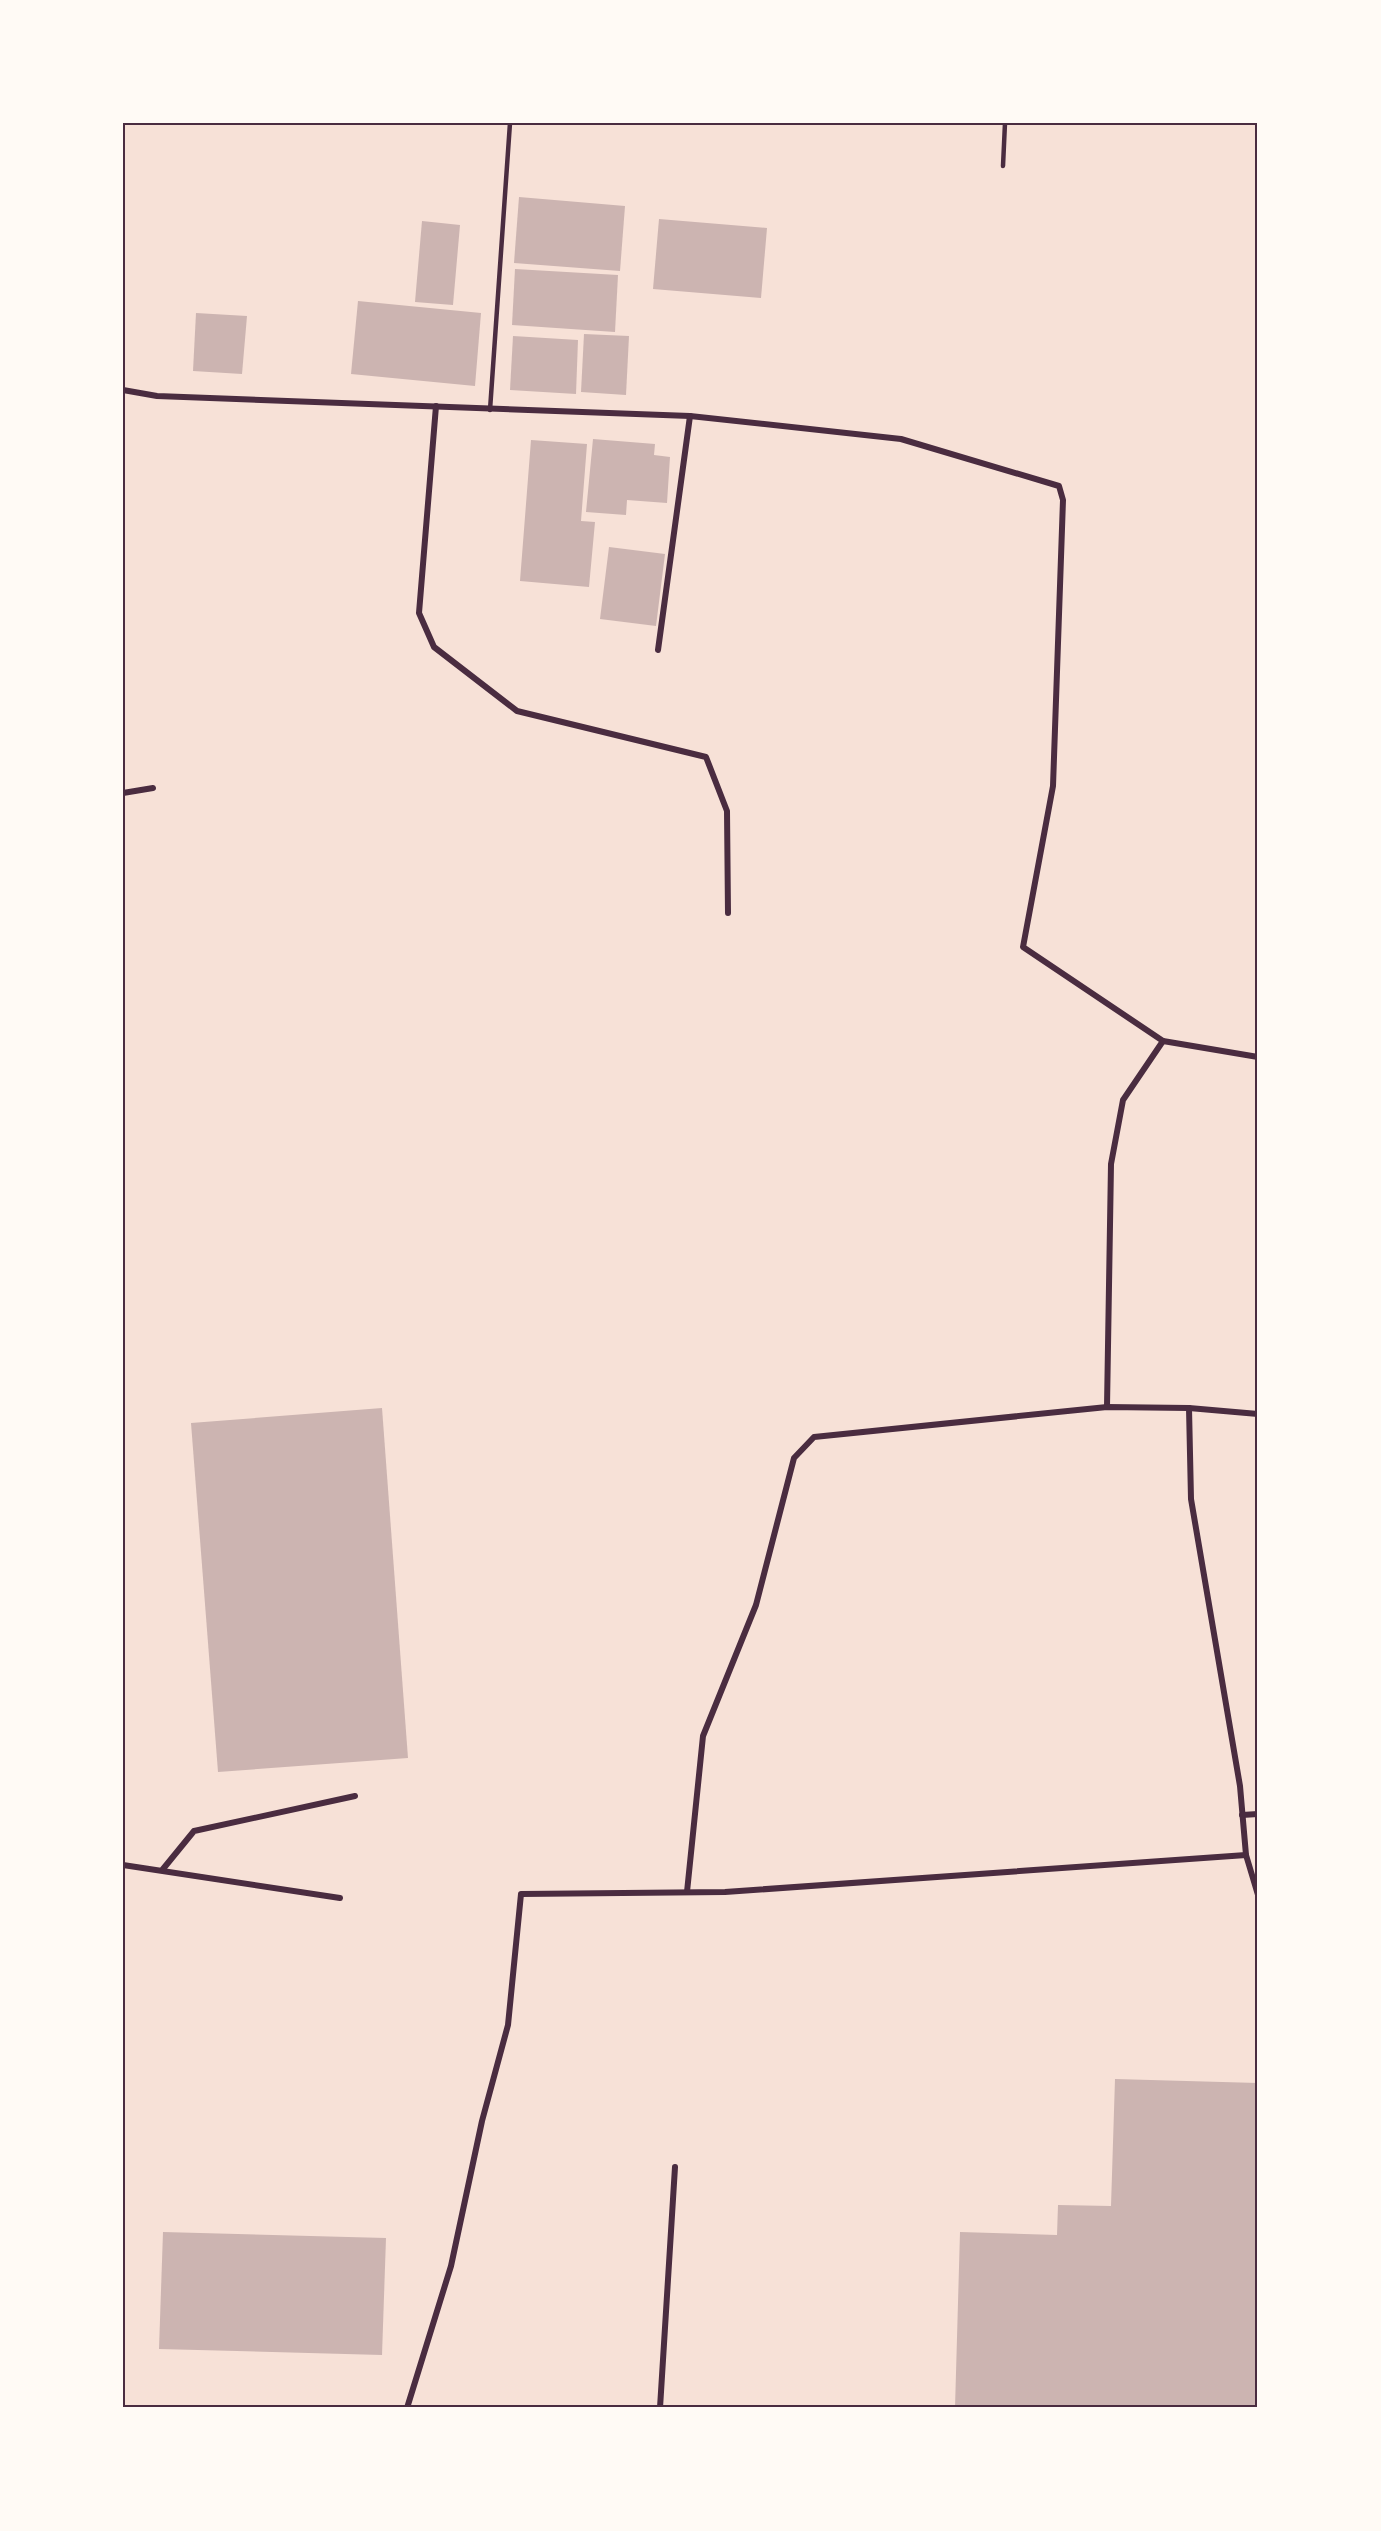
<svg xmlns="http://www.w3.org/2000/svg" width="1381" height="2531" viewBox="0 0 1381 2531" font-family="'DM Sans',sans-serif">
<style>
.building{fill:#ccb4b1}
.lines{fill:none;stroke-linecap:round;stroke-linejoin:round}
.service{stroke:#4a2c40;stroke-width:4.5}
.minor{stroke:#4a2c40;stroke-width:6}
.neatline{fill:none;stroke:#4a2c40;stroke-width:2}
</style>
<rect width="100%" height="100%" fill="#f7e1d7"/>
<g class="building">
<path d="M519,197L625,206L620,271L514,263Z"/>
<path d="M659,219L767,228L761,298L653,289Z"/>
<path d="M422,221L460,225L453,305L415,302Z"/>
<path d="M515,269L618,275L615,332L512,325Z"/>
<path d="M358,301L481,313L475,386L351,374Z"/>
<path d="M196,313L247,316L242,374L193,371Z"/>
<path d="M584,334L629,336L626,395L581,392Z"/>
<path d="M513,336L578,340L576,394L510,390Z"/>
<path d="M593,439L655,444L654,455L670,457L667,503L627,500L626,515L586,512Z"/>
<path d="M531,440L587,444L581,521L595,522L589,587L520,581Z"/>
<path d="M609,547L665,554L656,626L600,619Z"/>
<path d="M382,1408L408,1758L218,1772L191,1423Z"/>
<path d="M1115,2079L1258,2083V2408H955L960,2232L1057,2235L1058,2205L1111,2206Z"/>
<path d="M163,2232L386,2238L382,2355L159,2349Z"/>
</g>
<g class="lines">
<g class="service">
<path d="M1003,166L1005,123"/>
<path d="M490,410L510,123"/>
</g>
<g class="minor">
<path d="M123,390L157,396L690,416L901,439L1059,486L1063,500L1053,786L1023,947L1163,1041L1123,1100L1111,1164L1107,1407"/>
<path d="M436,406L419,613L434,647L517,711L706,757L727,811L728,913"/>
<path d="M658,650L690,416"/>
<path d="M123,793L153,788"/>
<path d="M1163,1041L1258,1057"/>
<path d="M1189,1408L1191,1499L1240,1786L1246,1855"/>
<path d="M1242,1815L1258,1814"/>
<path d="M123,1865L340,1898"/>
<path d="M163,1869L194,1831L355,1796"/>
<path d="M687,1892L703,1736L756,1605L794,1458L814,1437L1107,1407L1189,1408L1258,1414"/>
<path d="M407,2408L451,2266L482,2121L508,2025L521,1894L725,1892L1246,1855L1258,1895"/>
<path d="M660,2408L675,2167"/>
</g>
</g>
<rect width="1381" height="2531" fill="none" stroke="#fffaf5" stroke-width="249"/>
<rect x="124" y="124" width="1132" height="2282" class="neatline"/>
</svg>
